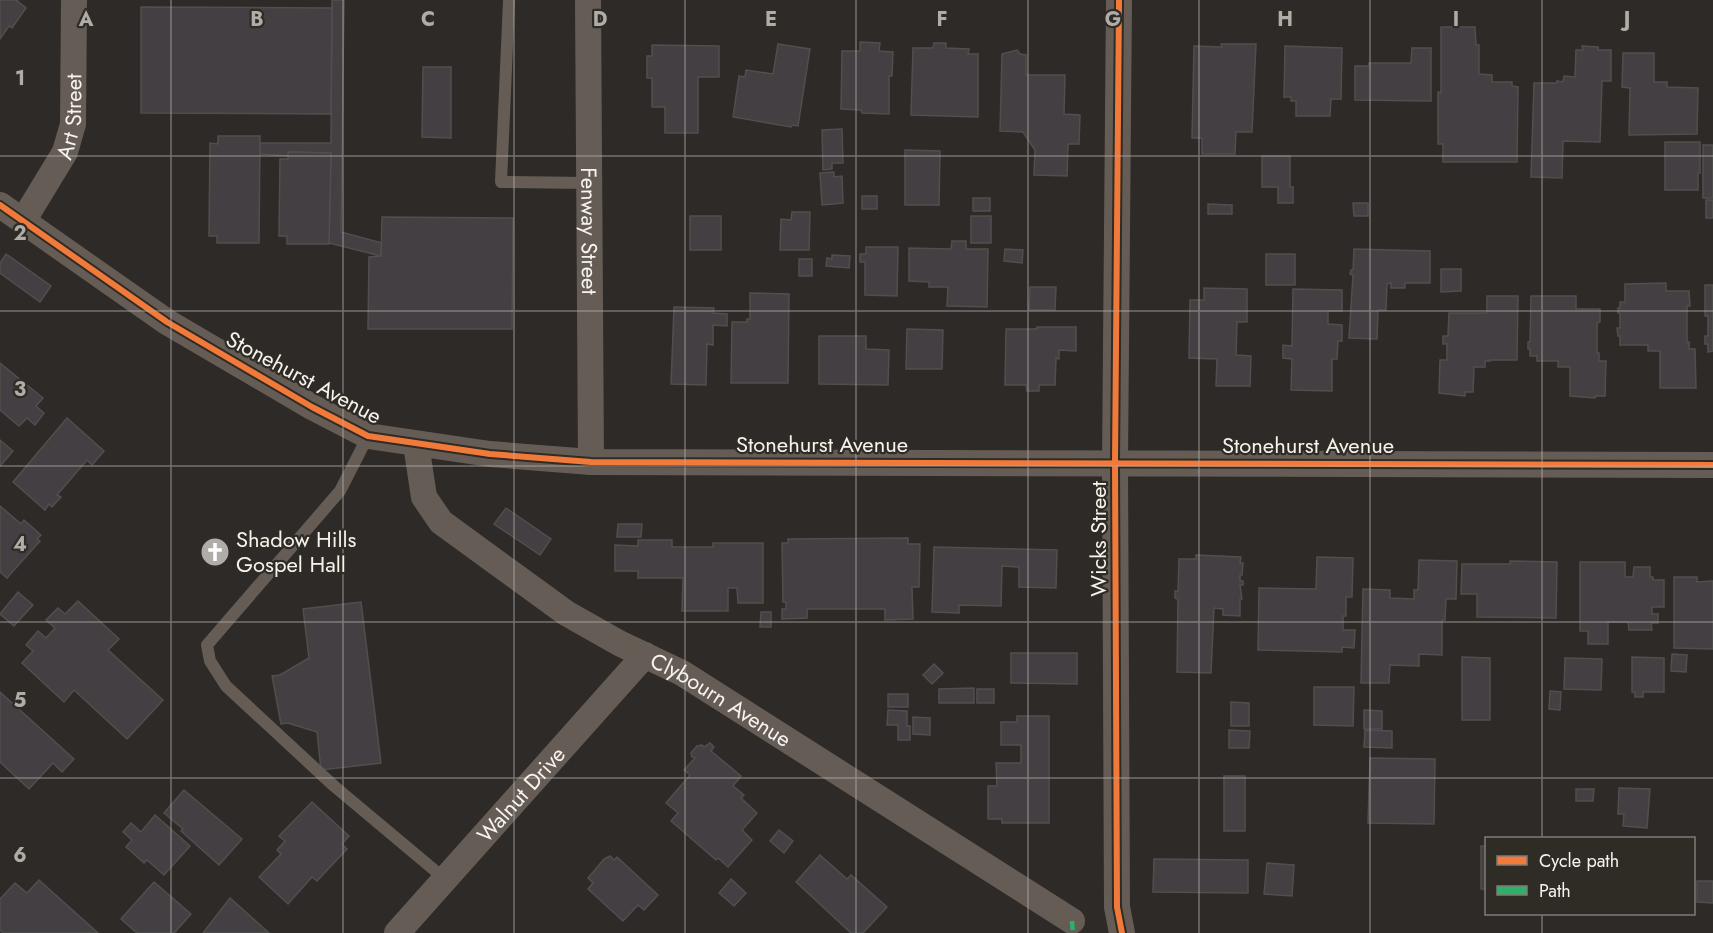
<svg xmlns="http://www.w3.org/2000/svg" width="1713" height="933" viewBox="0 0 1713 933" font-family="Jost,sans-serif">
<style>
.building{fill:#433f42;stroke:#514f4e;stroke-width:1.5}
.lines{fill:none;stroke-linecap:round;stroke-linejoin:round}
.lane{stroke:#655d55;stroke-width:12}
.street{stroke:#655d55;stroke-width:26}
.quiet{stroke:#2db169;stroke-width:4.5;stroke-dasharray:9 4.5;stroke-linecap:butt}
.cycleway-casing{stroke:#2f2b25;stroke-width:10}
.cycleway{stroke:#f17a3a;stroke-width:6}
.grid{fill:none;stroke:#b0ada9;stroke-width:1.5;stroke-opacity:0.55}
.labels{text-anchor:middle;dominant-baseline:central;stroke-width:4.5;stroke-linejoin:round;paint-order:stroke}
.street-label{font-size:22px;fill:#f6f3ef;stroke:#2f2b25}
.poi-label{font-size:22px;fill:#f6f3ef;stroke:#2f2b25;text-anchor:start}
.grid-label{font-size:20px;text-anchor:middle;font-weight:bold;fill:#b0ada9;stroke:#2f2b25;stroke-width:4.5;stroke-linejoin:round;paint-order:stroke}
</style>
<rect width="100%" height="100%" fill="#2d2a27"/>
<g class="building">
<path d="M0,0H18L17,1L26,8L12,28L9,26L0,39Z"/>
<path d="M332,0H344L341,232L382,243L381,256L329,243L331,153L288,152V156L260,154V143H331Z"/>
<path d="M141,7L332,8L331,114L141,113Z"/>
<path d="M1441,27H1475L1476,45H1479V74L1492,75V82H1512V86L1518,87L1517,162H1443V144H1438V92L1441,93Z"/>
<path d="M860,42L880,43L879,51L893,52L892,76H889V114L862,113L861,110L841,109L842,51H860Z"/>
<path d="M934,43H946V48L969,49L968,54H978V117L911,115L913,48H933Z"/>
<path d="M778,44L810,49L798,126L792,125L791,127L733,117L739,76L745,77L746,70L773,74Z"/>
<path d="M1221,44H1256L1252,132H1236L1235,154H1202V138H1192L1194,46L1222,47Z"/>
<path d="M652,45L719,46V77H698V133H665V107H652V78H647V56H652Z"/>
<path d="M1285,46L1342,48L1341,99H1331L1330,116H1296V101H1291V97H1284Z"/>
<path d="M1582,46L1598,47V50H1611V81H1602L1600,142L1563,141L1562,178L1531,177L1534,83H1557V81L1563,82L1564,76L1575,77L1576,50H1583Z"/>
<path d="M1412,48H1431V101L1355,100V66H1369V63H1411Z"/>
<path d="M1017,50L1020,54L1026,55V75H1065L1064,114L1080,115L1079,144H1068L1067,176L1034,175L1035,150L1023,132L1000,131L1002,54Z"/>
<path d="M1623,53H1654V82H1667V87L1698,88L1697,134L1629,135L1630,88L1622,87Z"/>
<path d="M423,67H451V138L422,137Z"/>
<path d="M842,129L843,163H832V169L823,170L822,130Z"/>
<path d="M218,136H260L259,243H217V236H209L210,143L218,144Z"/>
<path d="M1665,142H1700V173H1698V190H1665Z"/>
<rect x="1703" y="145" width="10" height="53"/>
<path d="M905,150L940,151L939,205H905Z"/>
<path d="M288,152L331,153L329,244H287V236H279L280,159H288Z"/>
<path d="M1262,156H1290V187H1293V203H1278V187H1262Z"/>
<path d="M834,172V177L842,176L843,203L822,205L820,173Z"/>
<rect x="862" y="196" width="15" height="13"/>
<rect x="973" y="198" width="17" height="13"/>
<rect x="1706" y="200" width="7" height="18"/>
<path d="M1353,203H1368V216H1354Z"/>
<path d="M1208,204L1232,205V214H1208Z"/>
<path d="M792,212H810L809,250H780L781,219L791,220Z"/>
<rect x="690" y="216" width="31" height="34"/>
<rect x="971" y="216" width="20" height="27"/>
<path d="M382,217L513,218L512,329H368L369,257L381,256Z"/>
<path d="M952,241H966V249H988L987,307L947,306L948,287H929V282L909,281V248L951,249Z"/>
<path d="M866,247H898L897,296L865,295V262H860V254H866Z"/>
<path d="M1005,249L1023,250L1022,263L1004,261Z"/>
<path d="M1354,249L1430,251V283H1405V288H1391V283L1387,284L1386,310H1378L1377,339L1349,338L1353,275L1350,274L1351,270H1353Z"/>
<path d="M6,254L51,286L40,302L0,273V263Z"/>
<rect x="1266" y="254" width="29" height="31"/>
<path d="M832,255L850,256L849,268L826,266L827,258L832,259Z"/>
<rect x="799" y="259" width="13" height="17"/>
<path d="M1441,269H1461V291L1441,292Z"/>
<path d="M1666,283V291H1689L1690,306H1687V342H1689V349H1695L1696,388H1660V351H1648V345H1620V336H1618L1617,328H1620V313H1618V308H1620V302H1625V284Z"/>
<path d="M1705,285H1713V351L1708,352V344H1705V336H1708V316H1705Z"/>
<path d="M1030,287H1056L1055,310H1029Z"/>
<path d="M1204,288L1247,289V322H1237L1236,355L1251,356L1250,386H1216L1217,359L1189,358L1190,300H1204Z"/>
<path d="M1293,289L1342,290V311H1328V324L1342,325V341H1338L1337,359H1332V391L1291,390L1292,359L1283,358V345L1292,346Z"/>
<path d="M750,293L789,294L788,383H731L732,322H747V319H750Z"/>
<path d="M1487,296H1518L1517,360H1490V361H1485V367H1474L1473,392H1465V396L1439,393L1440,360H1447V344H1443V336H1448L1449,313H1487Z"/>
<path d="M1531,296H1576V309H1600V322L1597,323V353H1599V361H1606L1605,396H1595V398L1570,396V367H1558V361H1537V356H1530V349H1528V342H1530Z"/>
<path d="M674,307L714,308L713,313L727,314V326L713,325V345L707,344L706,385L671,384Z"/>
<path d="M1037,327H1076V351L1059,350V359L1056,358L1055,385H1039V391H1027L1026,385H1005L1006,329H1037Z"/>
<path d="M907,329L943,330L942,369H906Z"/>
<path d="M819,336H866V349L889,350L888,385L819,384Z"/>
<path d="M0,363L43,398L36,406L44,413L35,425L27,418L19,426L0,410Z"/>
<path d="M67,418L104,451L92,465L87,460L57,495L61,497L52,507L49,504L45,510L13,482Z"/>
<path d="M0,440L13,451L0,466Z"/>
<path d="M0,506L21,524L24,520L41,535L37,539L40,541L7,578L0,572Z"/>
<path d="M506,508L551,539L540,555L494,524Z"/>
<path d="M618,524H642L641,537H617Z"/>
<path d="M908,538V544H920L919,587H912L913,619L885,620V609H807V618L782,619V609H786V602H783L782,543H788V539Z"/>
<path d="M638,540H672V547H713V543H763V603H738L737,588H728V611H682L683,578H638V571H615V545L638,546Z"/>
<path d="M934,547L1057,550L1056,588L1019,587V567L1002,566L1001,606L959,605V613L932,612Z"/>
<path d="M1196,555L1241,557L1240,563H1243L1242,575H1240V581H1243V585H1240L1242,599H1240V616L1223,615V609L1214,608L1211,673L1177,672L1178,599L1175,598V591H1178L1179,559H1196Z"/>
<path d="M1317,557L1353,558L1352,597H1346V616H1343V630H1355L1354,648L1342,647V652L1258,650L1259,588L1316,589Z"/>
<path d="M1419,560L1457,561L1456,599H1446L1445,620H1442V655L1419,654V666L1390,665L1389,683H1361L1363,589L1390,590V598L1414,599V590H1418Z"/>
<path d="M1510,561L1557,562L1556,618L1477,617V594H1461L1462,564H1510Z"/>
<path d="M1580,562H1625V577H1633L1634,567H1650V577H1653V580H1664V607H1652V614H1658V623H1651L1652,630H1629L1628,622H1608V644H1588V631H1580Z"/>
<path d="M1674,577H1697V582L1713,581V649L1674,648Z"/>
<path d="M18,592L33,605L14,626L0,614Z"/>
<path d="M78,601L119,639L108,650L163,700L127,739L74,690L64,702L22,663L33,651L26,645L38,631L46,638L55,628L46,620L58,608L65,614Z"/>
<path d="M361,602L381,763L321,770L317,732L288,723L281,724L272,676L280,675L309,658L303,609Z"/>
<path d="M761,612H771V627H760Z"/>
<path d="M1011,653H1077V684L1011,683Z"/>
<path d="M1672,654L1687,655L1686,672L1671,671Z"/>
<path d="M1462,657L1490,658V720H1462Z"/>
<path d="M1632,657L1664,658V692H1643V697H1635V693L1632,692Z"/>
<path d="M1565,658L1602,659L1601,690L1564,689Z"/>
<path d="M934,664L943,673L932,684L923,675Z"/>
<path d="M1314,687H1354L1353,726L1314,725Z"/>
<path d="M974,688V703H939V689Z"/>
<rect x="977" y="689" width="17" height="14"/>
<path d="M1550,691L1561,692L1560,710L1549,709Z"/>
<path d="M0,692L74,759L62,772L53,763L29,789L0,762Z"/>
<rect x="888" y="694" width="20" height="13"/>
<path d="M1231,702L1249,703V726H1231Z"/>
<path d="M888,710L907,711V726H910V740H898V725H887Z"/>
<path d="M1364,710L1382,711V729H1364Z"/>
<path d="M1017,716H1049V823H1002V819H988V786H997L996,763H1021V745H1001V722H1017Z"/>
<path d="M913,717L930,718V735L913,734Z"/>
<path d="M1229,730L1250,731L1249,748H1229Z"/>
<path d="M1365,730L1392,731V748L1364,747Z"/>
<path d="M710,743L714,747L711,751L741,776L733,786L744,795L741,798L757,813L742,830L752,840L728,867L718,858L716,860L671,821L678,813L666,803L690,775L684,770L695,758L692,757L691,753L697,746L702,745L704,747Z"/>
<path d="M1370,758L1435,759L1434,824L1368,823Z"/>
<rect x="1224" y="776" width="21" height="55"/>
<path d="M1619,788L1650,789L1647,828L1623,826L1624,814H1618Z"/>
<path d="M1576,789H1594L1593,801H1576Z"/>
<path d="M184,790L242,839L219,865L181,831L183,829L164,813Z"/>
<path d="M312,802L349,836L342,844L347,849L317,881L312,877L288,904L259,877L281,854L277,850L285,841L279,836Z"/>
<path d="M155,815L190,846L164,875L147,860L144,863L126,847L132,840L123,832L131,823L141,832Z"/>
<path d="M779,830L793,841L784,853L770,841Z"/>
<rect x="1481" y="846" width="5" height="43"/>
<path d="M820,855L847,879L851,875L887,907L863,933H851L796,882Z"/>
<path d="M610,856L614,860L617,857L658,895L644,910L638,905L623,921L588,889L593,883L588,878L604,859Z"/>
<path d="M1154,859L1248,860V893L1153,892Z"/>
<path d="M1267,863L1294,865L1292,896L1264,894Z"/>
<path d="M731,879L746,893L734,906L719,893Z"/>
<path d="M39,880L98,933H3L0,930V899L15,883L27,893Z"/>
<path d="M1697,881H1713V903L1697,902Z"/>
<path d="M154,882L191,914L174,933H137L121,919Z"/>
<path d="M230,898L269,933H203Z"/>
</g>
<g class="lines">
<g class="lane">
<path d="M509,0L501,182L589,183"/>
<path d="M368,436L340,491L207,645L210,661L226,686L334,786L445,879"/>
</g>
<g class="street">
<path id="s1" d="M588,0L591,462"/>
<path d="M1119,0L1115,462L1117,907L1122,933"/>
<path d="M0,205L167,322L312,407L368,436L490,454L591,462L1713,465"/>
<path id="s2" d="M23,221L65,152L73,124L74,0"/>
<path id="s3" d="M416,444L424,497L441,522L566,613L619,643L682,673L1072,921"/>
<path id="s4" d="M397,933L645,655"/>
</g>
<path class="quiet" d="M1072,921L1073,933"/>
<g class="cycleway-casing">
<g id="cycleway">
<path d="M1119,0L1115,462L1117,907L1122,933"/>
<path d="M0,205L167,322L312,407L368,436L490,454L591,462L1713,465"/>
</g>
</g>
<use href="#cycleway" class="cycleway"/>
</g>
<path class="grid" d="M171,0V933M343,0V933M514,0V933M685,0V933M856,0V933M1028,0V933M1199,0V933M1370,0V933M1542,0V838M0,156H1713M0,311H1713M0,466H1713M0,622H1713M0,778H1713M1542,914V933"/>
<defs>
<g id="church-disc" transform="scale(1.5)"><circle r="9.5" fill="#b0ada9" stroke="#2f2b25"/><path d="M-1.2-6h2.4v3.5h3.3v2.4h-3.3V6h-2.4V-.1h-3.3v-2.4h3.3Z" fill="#fff"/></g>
</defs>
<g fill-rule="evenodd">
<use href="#church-disc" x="215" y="552"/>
</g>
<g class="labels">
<g class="street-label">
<text stroke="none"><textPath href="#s2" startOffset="117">Art Street</textPath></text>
<text stroke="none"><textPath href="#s1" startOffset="231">Fenway Street</textPath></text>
<text transform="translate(304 377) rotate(28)">Stonehurst Avenue</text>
<text x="822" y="444">Stonehurst Avenue</text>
<text x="1308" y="445">Stonehurst Avenue</text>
<text transform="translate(1098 539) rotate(-90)">Wicks Street</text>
<text stroke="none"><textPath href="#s3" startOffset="416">Clybourn Avenue</textPath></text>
<text stroke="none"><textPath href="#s4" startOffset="186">Walnut Drive</textPath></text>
</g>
<g class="poi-label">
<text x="236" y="539">Shadow Hills<tspan x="236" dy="25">Gospel Hall</tspan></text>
</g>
</g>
<g class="grid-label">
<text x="86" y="26">A</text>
<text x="257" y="26">B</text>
<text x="428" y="26">C</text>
<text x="600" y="26">D</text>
<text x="771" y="26">E</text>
<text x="942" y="26">F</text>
<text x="1113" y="26">G</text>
<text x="1285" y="26">H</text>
<text x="1456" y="26">I</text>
<text x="1627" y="26">J</text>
<text x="20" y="85">1</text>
<text x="20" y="240">2</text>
<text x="20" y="396">3</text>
<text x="20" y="551">4</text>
<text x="20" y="707">5</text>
<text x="20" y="862">6</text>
</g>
<rect x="1485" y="837" width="210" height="78" fill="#2f2b25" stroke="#7f7b76" stroke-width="1.5"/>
<rect x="1497" y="856" width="30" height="9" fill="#f17a3a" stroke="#7f7b76" stroke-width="1.5"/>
<text x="1539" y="867" font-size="18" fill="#f6f3ef">Cycle path</text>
<rect x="1497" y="886" width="30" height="9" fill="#2db169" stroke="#7f7b76" stroke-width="1.5"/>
<text x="1539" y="897" font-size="18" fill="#f6f3ef">Path</text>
</svg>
